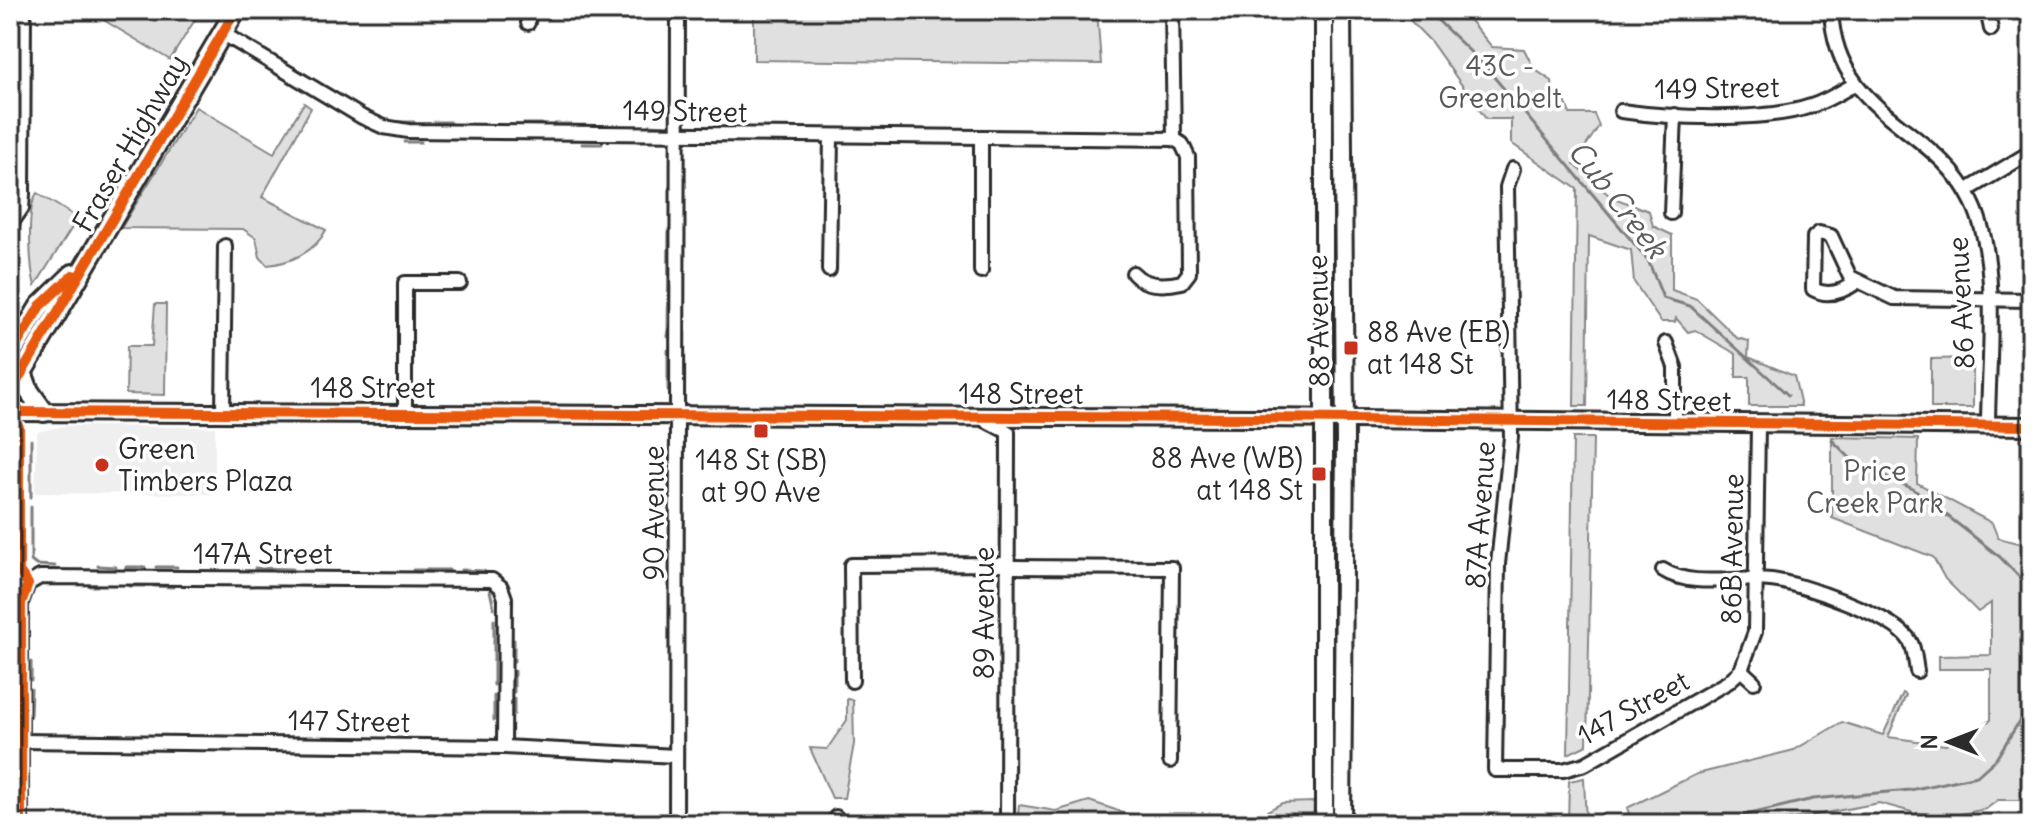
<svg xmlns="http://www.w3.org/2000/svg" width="2041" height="834" viewBox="0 0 2041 834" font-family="Delius,sans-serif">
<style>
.built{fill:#efefef}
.green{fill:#e0e0e0;stroke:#868686;stroke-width:2}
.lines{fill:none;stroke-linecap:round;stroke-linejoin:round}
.stream{stroke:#7e7e7e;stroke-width:3}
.street-casing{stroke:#2b2b2b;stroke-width:18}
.secondary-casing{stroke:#2b2b2b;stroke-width:22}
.primary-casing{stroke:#2b2b2b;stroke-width:24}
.street{stroke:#fff;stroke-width:12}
.secondary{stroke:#fff;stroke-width:16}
.primary{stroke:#fff;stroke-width:18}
.cycleway-casing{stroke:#fff;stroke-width:15}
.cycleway{stroke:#e8590c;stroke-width:10}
.poi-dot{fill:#c8321e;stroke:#fff;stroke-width:3}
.labels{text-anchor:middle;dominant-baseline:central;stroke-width:7;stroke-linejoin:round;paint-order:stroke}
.park-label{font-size:28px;fill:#585858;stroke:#fff}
.street-label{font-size:28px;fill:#2b2b2b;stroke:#fff}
.poi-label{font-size:28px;fill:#2b2b2b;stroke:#fff;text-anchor:start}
.water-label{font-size:30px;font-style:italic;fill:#5c5c5c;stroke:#fff}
</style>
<rect width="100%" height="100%" fill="#fff"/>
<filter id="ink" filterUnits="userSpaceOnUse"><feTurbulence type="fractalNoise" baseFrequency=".0125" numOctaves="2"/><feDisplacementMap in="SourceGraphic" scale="16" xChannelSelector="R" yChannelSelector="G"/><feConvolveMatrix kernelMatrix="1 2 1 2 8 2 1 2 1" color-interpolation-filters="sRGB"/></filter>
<g filter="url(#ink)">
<path class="built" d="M64,426L215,427V494L35,493L37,432Z"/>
<g class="green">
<path d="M87,10H201L170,60Z"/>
<path d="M754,10H1097L1101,64L754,60Z"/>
<path d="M1400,10H1461L1492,47L1524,49L1534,69L1552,81L1553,95L1564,98L1570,114H1594L1599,126L1574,164L1611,197L1649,211L1653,226L1672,235V290L1697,299L1737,338L1749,341L1748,357L1794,376L1801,406H1749V377H1736V354L1695,330L1688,332L1676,318L1675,322H1661L1634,282L1631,250L1589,236L1587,406H1574L1577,189L1511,143V119H1486L1431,42Z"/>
<path d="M304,103L311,108L262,197L326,230C315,252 290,263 267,265L260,257L256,238L243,229L121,228L196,107L274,153Z"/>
<path d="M37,193L78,218L35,286C30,267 26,208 37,193Z"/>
<path d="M155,304H166L165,395L126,394L127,346H152Z"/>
<path d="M1973,358V408H1931V359Z"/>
<path d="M10,433L16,440L15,569L20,585L16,601L15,824H10Z"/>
<path d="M1832,437L1918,439L1917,483L1992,523L1998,538L2031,546V800H1998L1986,809L1951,816L1917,813V824H1912V812L1879,803L1767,824H1633L1627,808L1697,774L1794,750L1842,722L1883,735L1903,693L1906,695L1888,737L1945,745L1991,720V669H1939V656L1991,655V603L1978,612L1945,579L1933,557L1832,518Z"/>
<path d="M1573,438H1593L1587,745L1568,754Z"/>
<path d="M847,699L853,700L854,744L844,798H832L810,748L827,749L847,720Z"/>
<path d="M1584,778L1586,824H1568L1569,781Z"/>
<path d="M1089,801L1157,824H1017L1019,805L1056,811Z"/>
<path d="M1314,802L1313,824H1243L1282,803Z"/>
</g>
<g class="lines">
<g class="stream">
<path d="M1427,10L1483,64L1648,260L1663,298L1690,306L1788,395"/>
<path d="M395,122H414"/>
<path d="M435,122H450"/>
<path d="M523,124H542"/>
<path d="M555,124H571"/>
<path d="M650,125L667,126"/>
<path d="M404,142H421"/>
<path d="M582,144H602"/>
<path d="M668,337L669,229"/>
<path d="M668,390V350"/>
<path d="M1832,440L1853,461L1913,489L2000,557L2023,581L2031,584"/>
<path d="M669,470V502"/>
<path d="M31,497V440"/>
<path d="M31,507V561L36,565L55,566"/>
<path d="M98,566L116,567"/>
<path d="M126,567H145"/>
<path d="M156,567H177"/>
<path d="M255,568L292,569"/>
<path d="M413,570H449"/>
<path d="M461,570L484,571"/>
<path d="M90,586H97"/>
<path d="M130,586H144"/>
<path d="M154,586L173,587"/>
<path d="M490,591L494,608"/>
<path d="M514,661V640"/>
<path d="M31,662V680"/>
<path d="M514,671V692"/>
<path d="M494,685V620"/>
<path d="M494,696V720"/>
<path d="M514,699V714"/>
<path d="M30,716L31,689"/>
<path d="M1040,822L1060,824"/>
<path d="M1708,824L1813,799L1910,790L1977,776L1996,759L2022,717L2031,711"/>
</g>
<g class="street-casing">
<g id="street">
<path d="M528,10V23"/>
<path d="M1172,10L1174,139"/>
<path d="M1831,10C1836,118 1935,124 1972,202C2001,260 1988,361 1988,426"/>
<path d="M1987,10L1991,29"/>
<path d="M222,33L362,117L384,127L408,131L1174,139"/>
<path d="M1621,111C1670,118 1765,122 1811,106C1827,101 1841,92 1855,84"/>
<path d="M981,137V271"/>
<path d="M1513,169L1507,187L1511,437L1498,564L1495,770H1563L1585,764L1728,682L1741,670L1755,632L1758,425"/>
<path d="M1966,191L2031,152"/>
<path d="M1671,213L1675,115"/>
<path d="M10,225L22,208L23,194L24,10"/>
<path d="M829,270L831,136"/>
<path d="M1133,273C1145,287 1164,286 1182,282L1189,273L1188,157L1182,144L1174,139"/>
<path d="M1857,282C1844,291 1828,298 1813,289L1814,237L1819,233L1831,236L1850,277L1894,298L2031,300"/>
<path d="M1666,343L1675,367V424"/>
<path d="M223,412L225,246"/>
<path d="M405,412V283H460"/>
<path d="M981,418L1008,432L1007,824"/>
<path d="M1008,567L1172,568L1170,761"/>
<path d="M1663,570C1693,589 1737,576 1771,580C1800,583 1896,616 1910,641C1915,649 1915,661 1917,671"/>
<path d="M1741,670L1754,682"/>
<path d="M852,681L851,565L1008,564"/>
<path d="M21,741L504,747L676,756"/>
<path d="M21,824V603L28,584L40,577L492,580L501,587L505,598L504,747"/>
<path d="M676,824L678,10"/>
<path d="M836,824V817"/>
</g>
</g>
<g class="secondary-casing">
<g id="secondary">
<path d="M10,412L1250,418L2031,426"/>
<path d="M1324,824V10"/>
<path d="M1342,824L1345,440L1342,10"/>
</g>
</g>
<g class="primary-casing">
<g id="primary">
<path d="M10,356L40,306L73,274"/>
<path d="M22,372L29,391L44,412"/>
<path d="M10,393L236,10"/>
</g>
</g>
<use href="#street" class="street"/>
<use href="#secondary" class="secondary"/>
<use href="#primary" class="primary"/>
<g class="cycleway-casing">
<g id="cycleway">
<path d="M10,356L40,306L73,275"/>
<path d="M10,393L236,10"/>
<path d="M10,412L1250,418L2031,426"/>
<path d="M10,426L19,427V571L28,584L21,603V824"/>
</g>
</g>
<use href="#cycleway" class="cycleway"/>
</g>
</g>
<g class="poi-dot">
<rect x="1343" y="340" width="16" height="16" rx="4"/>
<rect x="753" y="423" width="16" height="16" rx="4"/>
<circle cx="102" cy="465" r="8"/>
<rect x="1311" y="466" width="16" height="16" rx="4"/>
</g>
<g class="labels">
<g class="park-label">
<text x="1500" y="66">43C -<tspan x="1500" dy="32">Greenbelt</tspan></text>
<text x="1875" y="471">Price<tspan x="1875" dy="32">Creek Park</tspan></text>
</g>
<g class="street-label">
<text transform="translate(1717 88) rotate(-1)">149 Street</text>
<text transform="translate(685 111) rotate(1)">149 Street</text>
<text transform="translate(130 143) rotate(-60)">Fraser Highway</text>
<text transform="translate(1961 303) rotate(-93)">86 Avenue</text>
<text transform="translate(1318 321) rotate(-91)">88 Avenue</text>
<text x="373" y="388">148 Street</text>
<text x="1021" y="394">148 Street</text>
<text transform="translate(1669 400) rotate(1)">148 Street</text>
<text transform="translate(654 513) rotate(-90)">90 Avenue</text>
<text transform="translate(1480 515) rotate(-86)">87A Avenue</text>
<text transform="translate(1732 549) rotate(-89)">86B Avenue</text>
<text x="263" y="554">147A Street</text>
<text transform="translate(984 613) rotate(-90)">89 Avenue</text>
<text transform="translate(1633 708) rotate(-29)">147 Street</text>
<text transform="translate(349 721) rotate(1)">147 Street</text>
</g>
<g class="poi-label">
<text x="1367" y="332">88 Ave (EB)<tspan x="1367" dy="32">at 148 St</tspan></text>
<text x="118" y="449">Green<tspan x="118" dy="32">Timbers Plaza</tspan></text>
<text x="1303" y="458" text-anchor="end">88 Ave (WB)<tspan x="1303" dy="32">at 148 St</tspan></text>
<text x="761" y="460" text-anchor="middle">148 St (SB)<tspan x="761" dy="32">at 90 Ave</tspan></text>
</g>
<g class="water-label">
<text transform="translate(1618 199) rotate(52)">Cub Creek</text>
</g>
</g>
<rect width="2041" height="834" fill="none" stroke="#fff" stroke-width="40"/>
<rect x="20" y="20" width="2001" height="794" fill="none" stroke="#2b2b2b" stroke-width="3" filter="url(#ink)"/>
<g transform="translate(1949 742) rotate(270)" stroke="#ffffff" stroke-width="6" paint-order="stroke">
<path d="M0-6L14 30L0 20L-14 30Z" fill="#2b2b2b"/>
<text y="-12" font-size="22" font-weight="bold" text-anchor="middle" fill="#2b2b2b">N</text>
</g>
</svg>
